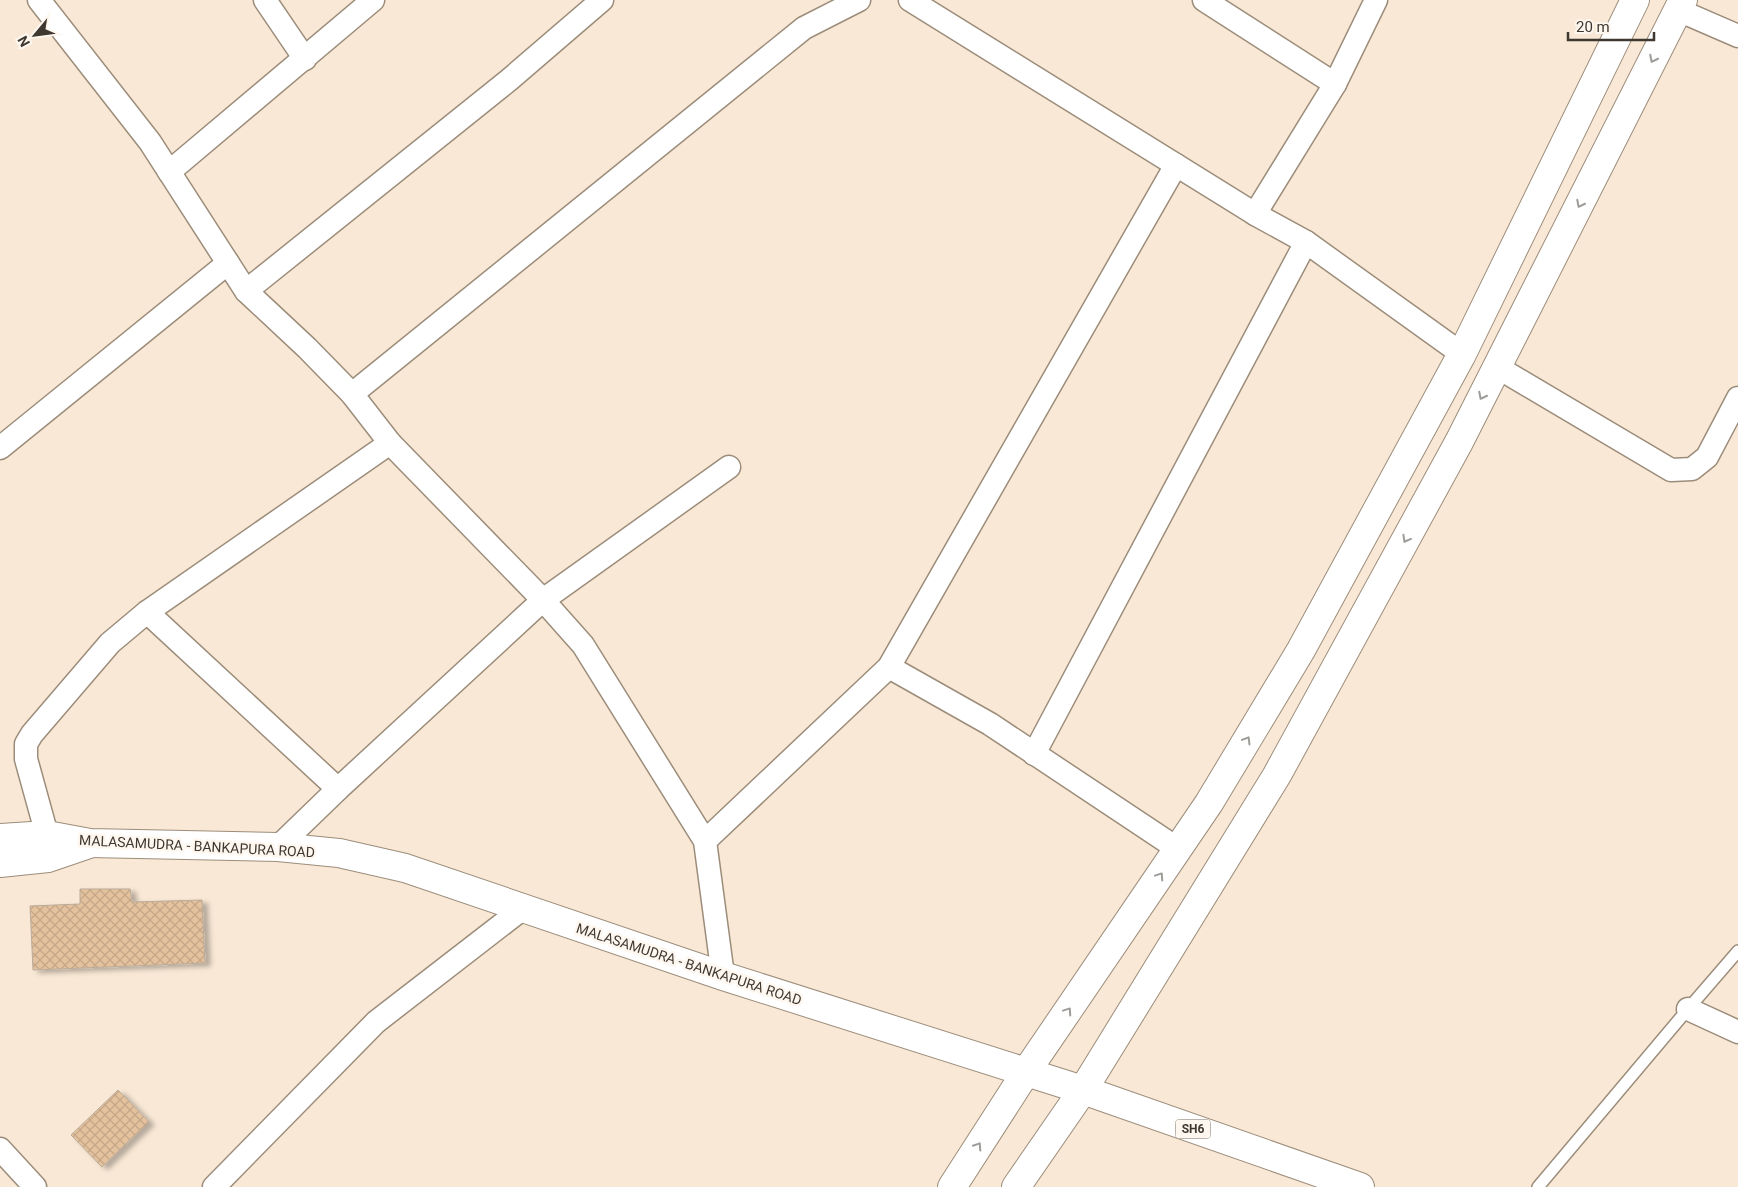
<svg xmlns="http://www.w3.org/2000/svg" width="1738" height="1187" viewBox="0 0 1738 1187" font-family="Roboto,sans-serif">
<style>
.building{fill:url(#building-cross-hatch);stroke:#bbab99;filter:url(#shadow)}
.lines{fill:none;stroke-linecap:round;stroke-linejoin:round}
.service-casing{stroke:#9c8d7b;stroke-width:14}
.minor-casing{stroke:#9c8d7b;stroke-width:25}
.secondary-casing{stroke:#9c8d7b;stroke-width:30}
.primary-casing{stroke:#9c8d7b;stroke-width:30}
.service{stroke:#fff;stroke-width:11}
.minor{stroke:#fff;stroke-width:22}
.secondary{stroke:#fff;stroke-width:28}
.primary{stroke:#fff;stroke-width:28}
.oneway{stroke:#9e9c98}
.labels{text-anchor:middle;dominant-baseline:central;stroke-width:5;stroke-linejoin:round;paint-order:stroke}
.shield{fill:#fef7ef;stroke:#787169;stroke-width:1}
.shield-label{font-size:12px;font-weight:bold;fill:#3e3830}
.street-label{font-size:14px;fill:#3e3830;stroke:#fef7ef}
</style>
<defs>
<pattern id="building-cross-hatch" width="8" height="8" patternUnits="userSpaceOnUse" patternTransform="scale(1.25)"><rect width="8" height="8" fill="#e4c29e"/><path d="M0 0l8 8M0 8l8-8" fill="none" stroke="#c5a788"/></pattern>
<filter id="shadow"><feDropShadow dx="5.5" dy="3" stdDeviation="2.5" flood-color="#0004"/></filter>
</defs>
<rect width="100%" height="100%" fill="#f9e8d5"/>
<g class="building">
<path d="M80,889H130L132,902L202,900L205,963L33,970L30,906L80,904Z"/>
<path d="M118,1090L149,1122L102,1167L71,1135Z"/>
</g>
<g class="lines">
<g class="service-casing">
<path id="service" d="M1538,1187L1688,1009L1738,951"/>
</g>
<g class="minor-casing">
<g id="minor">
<path d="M39,0L150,142L246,291L307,348L352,394L390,443L543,600L583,645L705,841L723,976"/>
<path d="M265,0L305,59"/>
<path d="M910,0L1255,214L1306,242L1462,354"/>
<path d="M1204,0L1335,84"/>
<path d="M1678,10L1738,36"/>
<path d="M169,172L373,0"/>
<path d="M1255,214L1335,84L1376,0"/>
<path d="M246,291L509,80L602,0"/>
<path d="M1497,367L1671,470L1692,469L1707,457L1738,398"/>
<path d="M352,394L804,28L859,0"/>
<path d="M0,448L228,263"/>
<path d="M147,612L338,789"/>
<path d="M889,667L990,724L1178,849"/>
<path d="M1034,754L1306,242"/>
<path d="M705,841L889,667L1176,165"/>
<path d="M278,847L338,789L543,600L729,467"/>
<path d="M48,852L47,835L26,759V744L32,734L110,643L147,612L390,443"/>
<path d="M1688,1009L1738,1032"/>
<path d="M0,1149L35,1187"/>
<path d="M214,1187L376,1022L522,909"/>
</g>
</g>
<g class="secondary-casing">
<g id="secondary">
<path d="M0,838L47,835L90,843L278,847L339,853L405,868L723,976L1026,1072"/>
<path d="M0,863L48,858L89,844"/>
</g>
</g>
<g class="primary-casing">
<g id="primary">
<path d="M1026,1072L1083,1090L1360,1187"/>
<path d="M952,1187L1026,1072L1209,803L1301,650L1462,354L1635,0"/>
<path d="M1016,1187L1083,1090L1277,775L1459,442L1683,0"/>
</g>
</g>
<use href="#service" class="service"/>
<use href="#minor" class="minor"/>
<use href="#secondary" class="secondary"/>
<use href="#primary" class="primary"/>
</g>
<defs><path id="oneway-chevron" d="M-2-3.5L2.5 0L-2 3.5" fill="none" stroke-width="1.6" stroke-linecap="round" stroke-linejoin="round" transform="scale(1.25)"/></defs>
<g class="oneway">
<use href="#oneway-chevron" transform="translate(1653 59) rotate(117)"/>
<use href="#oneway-chevron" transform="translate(1580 204) rotate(117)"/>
<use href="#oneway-chevron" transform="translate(1482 396) rotate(117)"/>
<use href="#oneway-chevron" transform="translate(1406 539) rotate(119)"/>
<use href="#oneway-chevron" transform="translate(1247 740) rotate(-59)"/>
<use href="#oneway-chevron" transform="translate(1160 876) rotate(-56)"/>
<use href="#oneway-chevron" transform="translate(1068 1011) rotate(-56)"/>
<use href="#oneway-chevron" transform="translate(978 1146) rotate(-57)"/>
</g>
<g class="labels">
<rect class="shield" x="1175.5" y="1119.5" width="35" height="19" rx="4"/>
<g class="shield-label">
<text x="1193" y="1129">SH6</text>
</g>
<g class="street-label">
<text transform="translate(197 846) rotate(3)">MALASAMUDRA - BANKAPURA ROAD</text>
<text transform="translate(689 964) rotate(18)">MALASAMUDRA - BANKAPURA ROAD</text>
</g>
</g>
<g transform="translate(35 35) rotate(241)" stroke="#fef7ef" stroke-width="4" paint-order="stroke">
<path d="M0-4L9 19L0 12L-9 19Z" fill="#3e3830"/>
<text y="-8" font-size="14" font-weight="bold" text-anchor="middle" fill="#3e3830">N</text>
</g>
<path d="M1568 32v8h86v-8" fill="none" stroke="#3e3830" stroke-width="2.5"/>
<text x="1576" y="32" font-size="15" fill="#3e3830" stroke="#fef7ef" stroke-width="4" paint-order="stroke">20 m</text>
</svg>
